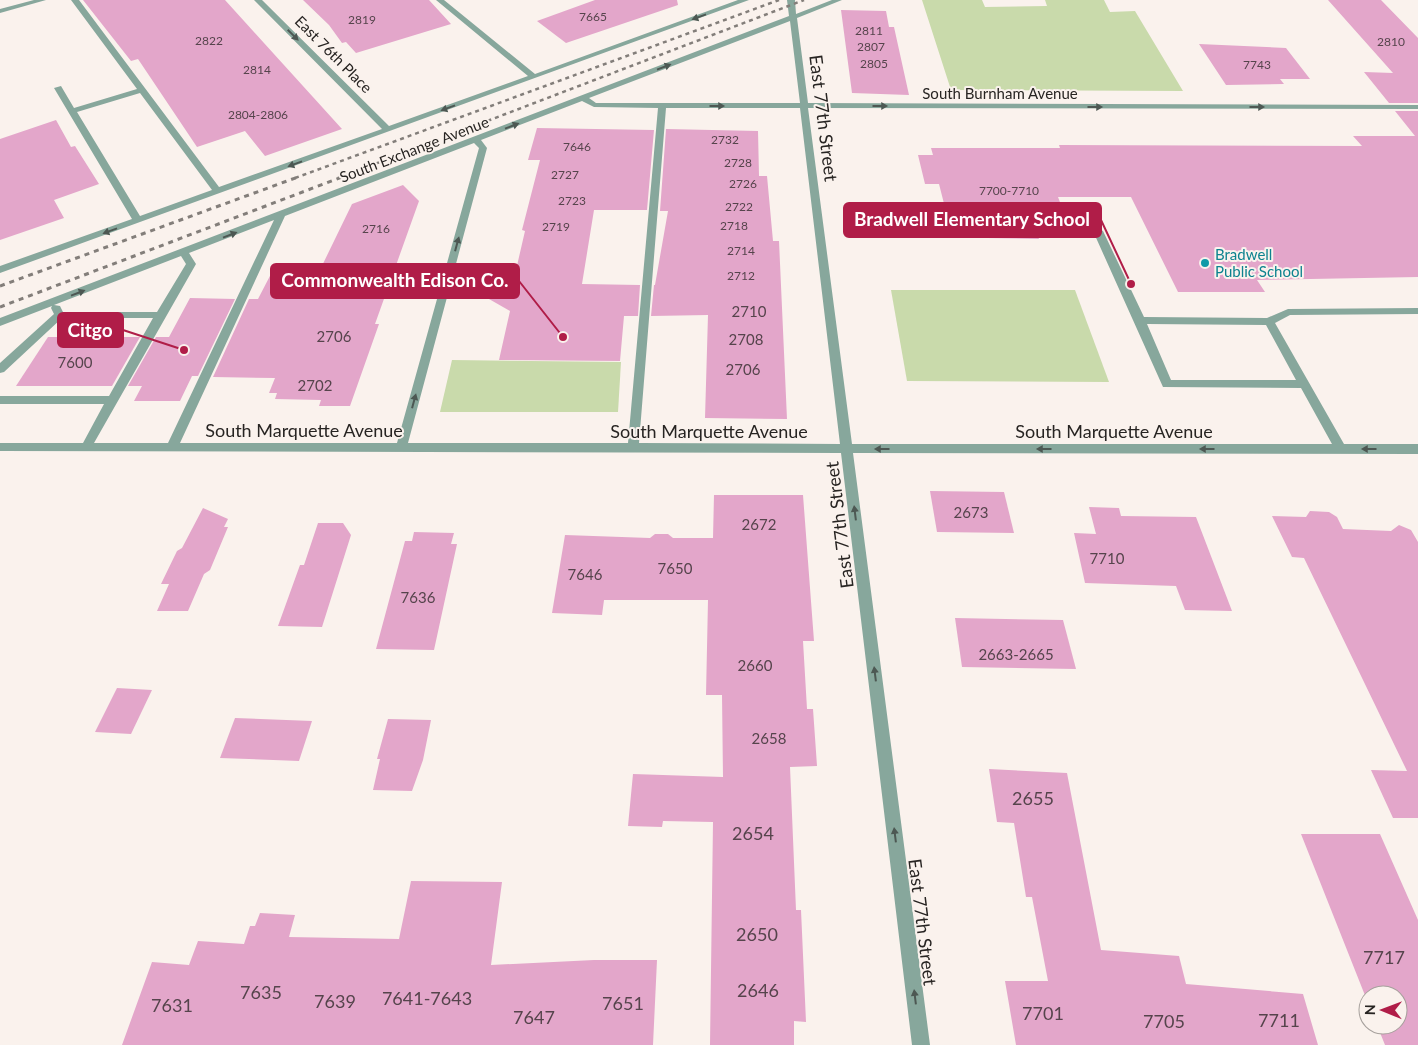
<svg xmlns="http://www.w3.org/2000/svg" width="1418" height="1045" viewBox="0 0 1418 1045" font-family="Lato,sans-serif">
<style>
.green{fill:#c9daab}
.building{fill:#e3a6ca}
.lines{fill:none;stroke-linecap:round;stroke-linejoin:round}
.minor{fill:#87a79c;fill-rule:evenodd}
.rail-far1{stroke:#837e7a;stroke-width:2.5;stroke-dasharray:4 4;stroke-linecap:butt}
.rail{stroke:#837e7a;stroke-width:3;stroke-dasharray:5 5;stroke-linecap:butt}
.oneway{fill:#4d5853}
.culture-dot{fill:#0f9aa8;stroke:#faf2ed;stroke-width:2}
.labels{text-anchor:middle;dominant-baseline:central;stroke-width:4;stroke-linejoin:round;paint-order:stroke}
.far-number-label{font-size:12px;fill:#56444c}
.far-street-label{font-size:15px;fill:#272422;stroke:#faf2ed}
.far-culture-label{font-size:15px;fill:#0d838f;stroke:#faf2ed;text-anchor:start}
.number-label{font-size:15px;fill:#56444c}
.street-label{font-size:18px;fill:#272422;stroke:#faf2ed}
.near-number-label{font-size:18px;fill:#56444c}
.leader{fill:none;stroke:#b01d48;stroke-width:2}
.callout-dot{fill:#b01d48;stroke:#faf2ed;stroke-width:2}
.callout{fill:#b01d48;stroke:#b01d48;stroke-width:2}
.callout-label{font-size:19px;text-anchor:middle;font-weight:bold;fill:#fff}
</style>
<rect width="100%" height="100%" fill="#faf2ed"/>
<g class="green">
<path d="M922,0H982L985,7L1047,6L1045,0H1104L1110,12L1135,11L1183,91L951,90Z"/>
<path d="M891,290H1075L1109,382L907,381Z"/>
<path d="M452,360L621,362L618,412H440Z"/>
</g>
<g class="building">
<path d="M83,0H225L342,129L265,156L245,131L197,147L138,59L131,61Z"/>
<path d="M303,0H429L451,24L356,53L346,42L342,43L329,25Z"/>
<path d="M595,0H677L678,5L566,43L537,21Z"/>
<path d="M1328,0H1381L1418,38V103H1389L1364,72L1393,73Z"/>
<path d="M841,10L886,11L889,27H894L909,95L852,93Z"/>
<path d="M1199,44L1286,48L1310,79H1280L1284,84L1226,85Z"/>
<path d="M1395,111H1418V277L1257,280L1265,292H1178L1131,197H1058L1065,215H1030L1039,239L987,238L985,231H951L939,184H925L918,155H933L931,148H1060L1059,145L1362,146L1353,136H1415Z"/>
<path d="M56,120L71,147L75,146L99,184L54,200L64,218L0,240V139Z"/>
<path d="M537,128L654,130L647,210H594L582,284L640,285L638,316H624L620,361L499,360L510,311L489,299L513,283L525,231L522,230L540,160H528Z"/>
<path d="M666,129L758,131L759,176H767L773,241H779L787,419L705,418L708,315L651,316L654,285H655L668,211H660Z"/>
<path d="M403,185L419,201L375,324H379L350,406H319L321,400L275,399L277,393H269L275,378L213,377L249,299H258L272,272L318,274L352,204Z"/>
<path d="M190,298L235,299L198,376H192L180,401H134L142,386H128L156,337H169Z"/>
<path d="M48,337H140L112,386H16Z"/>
<path d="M930,491L1004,492L1014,533L937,532Z"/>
<path d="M714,495H803L814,641H803L807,709H813L817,766L790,767L796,910H801L806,1022L794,1021V1045H710L713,822L663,821L662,827L628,826L633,774L723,777L722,695H706L708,600H604L602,615L552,613L565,535L650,538L655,534H668L673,538H713Z"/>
<path d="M1089,507L1119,508L1121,516L1196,517L1232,611L1185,610L1176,586L1085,583L1074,533L1096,534Z"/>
<path d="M203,508L228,519L224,527H228L210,570L204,574L188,611H157L169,584H161L177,551L182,548Z"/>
<path d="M1310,511L1329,512L1337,517L1343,529L1391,531L1399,525L1411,530L1418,542V818H1393L1371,770L1407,771L1304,558L1292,557L1272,516L1306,517Z"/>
<path d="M318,523H343L351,535L322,627L278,626L300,565H304Z"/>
<path d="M414,532L454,533L451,544H457L434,650L376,649L405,541H412Z"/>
<path d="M955,618L1063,620L1076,669L962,667Z"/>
<path d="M117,688L152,690L131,734L95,732Z"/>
<path d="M235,718L312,721L299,761L220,758Z"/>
<path d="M388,719L431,720L423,760L412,791L373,790L380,759H377Z"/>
<path d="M989,769L1067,773L1101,950L1179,956L1186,984L1303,994L1318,1045H1016L1005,981H1048L1032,897H1026L1014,823L997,822Z"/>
<path d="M1301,834H1380L1418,920V1045H1385L1377,1025H1398V995H1368V1003Z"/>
<path d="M411,881L502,882L491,965L594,960H657L653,1045H122L152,962L189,965L198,941L244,944L250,926H255L260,913L295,915L289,937L399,939Z"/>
</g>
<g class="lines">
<g class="minor">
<path d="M34,0H46L0,13V9Z"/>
<path d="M71,0H79L219,187L382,129L254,0H262L389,126L528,76L436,0H444L535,74L738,0H749L0,273V266L132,219L54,88L61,86L74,108L137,89ZM140,93L212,190L140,216L77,112Z"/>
<path d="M787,0H795L796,14L832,0H842L797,18L808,103L1418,105V109L808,108L852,444H1332L1301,388L1163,387L1093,231L1098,228L1103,231L1144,317L1267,318L1288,309L1418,308V314L1290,315L1275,323L1344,444H1418V454L853,453L930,1045H912L841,453L0,451V443H83L104,404H0V396H109L153,318H62L4,372L0,373V363L54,314L51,308L52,306L0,326V318L789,16ZM790,21L800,103H596L589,98ZM582,101L594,107L658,108L628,443H408L487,148L481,140ZM666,108H800L840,444L639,443ZM474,143L479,148L397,443H180L285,216ZM274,220L168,443H94L196,264L189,253ZM181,256L186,264L157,312H63L60,306L54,305ZM1147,324L1266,325L1296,380H1171Z"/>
</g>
<g class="rail-far1">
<path d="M295,178L779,0"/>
<path d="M338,178L804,0"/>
</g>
<g class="rail">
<path d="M0,286L298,177"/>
<path d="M0,307L342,177"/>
</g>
</g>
<defs><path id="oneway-solid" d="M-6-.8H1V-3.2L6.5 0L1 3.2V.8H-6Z" transform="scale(1.25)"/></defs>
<g class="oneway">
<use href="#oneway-solid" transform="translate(699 17) rotate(160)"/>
<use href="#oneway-solid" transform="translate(293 35) rotate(45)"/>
<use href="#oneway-solid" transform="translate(664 67) rotate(-21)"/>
<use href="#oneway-solid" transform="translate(717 106)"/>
<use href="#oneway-solid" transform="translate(880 106)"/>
<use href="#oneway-solid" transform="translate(1095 107)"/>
<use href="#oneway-solid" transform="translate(1257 107)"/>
<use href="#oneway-solid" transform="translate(448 108) rotate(160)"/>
<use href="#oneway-solid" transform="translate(512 126) rotate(-21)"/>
<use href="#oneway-solid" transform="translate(295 164) rotate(160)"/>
<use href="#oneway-solid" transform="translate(110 231) rotate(160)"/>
<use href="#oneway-solid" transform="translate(230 235) rotate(-21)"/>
<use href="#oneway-solid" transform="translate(457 244) rotate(-75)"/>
<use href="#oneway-solid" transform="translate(78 293) rotate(-21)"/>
<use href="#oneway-solid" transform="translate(414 401) rotate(-75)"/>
<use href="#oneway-solid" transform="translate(882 449) rotate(-180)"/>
<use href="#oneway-solid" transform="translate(1044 449) rotate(-180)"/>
<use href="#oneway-solid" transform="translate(1207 449) rotate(-180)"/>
<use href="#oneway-solid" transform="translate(1369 449) rotate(-180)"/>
<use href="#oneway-solid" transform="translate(855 513) rotate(-97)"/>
<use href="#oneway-solid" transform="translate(875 674) rotate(-97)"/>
<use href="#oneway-solid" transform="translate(895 835) rotate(-97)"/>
<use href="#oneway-solid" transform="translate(915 997) rotate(-97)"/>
</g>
<circle class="culture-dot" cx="1205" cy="263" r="5"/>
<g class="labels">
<g class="far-number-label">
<text x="593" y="16">7665</text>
<text x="362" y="19">2819</text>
<text x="869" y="30">2811</text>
<text x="209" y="40">2822</text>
<text x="1391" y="41">2810</text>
<text x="871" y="46">2807</text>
<text x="874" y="63">2805</text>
<text x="1257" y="64">7743</text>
<text x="257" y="69">2814</text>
<text x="258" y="114">2804-2806</text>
<text x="725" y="139">2732</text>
<text x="577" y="146">7646</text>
<text x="738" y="162">2728</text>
<text x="565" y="174">2727</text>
<text x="743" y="183">2726</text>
<text x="1009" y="190">7700-7710</text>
<text x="572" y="200">2723</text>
<text x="739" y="206">2722</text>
<text x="734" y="225">2718</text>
<text x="556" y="226">2719</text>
<text x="376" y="228">2716</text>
<text x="741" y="250">2714</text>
<text x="741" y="275">2712</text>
</g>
<g class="far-street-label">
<text transform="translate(334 54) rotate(45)">East 76th Place</text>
<text x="1000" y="93">South Burnham Avenue</text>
<text transform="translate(414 149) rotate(-21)">South Exchange Avenue</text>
</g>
<g class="far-culture-label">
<text x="1215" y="254">Bradwell<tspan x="1215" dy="17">Public School</tspan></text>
</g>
<g class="number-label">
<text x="749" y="311">2710</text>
<text x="334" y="336">2706</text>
<text x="746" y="339">2708</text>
<text x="75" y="362">7600</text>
<text x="743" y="369">2706</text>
<text x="315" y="385">2702</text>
<text x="971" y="512">2673</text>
<text x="759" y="524">2672</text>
<text x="1107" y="558">7710</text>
<text x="675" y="568">7650</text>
<text x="585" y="574">7646</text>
<text x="418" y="597">7636</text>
<text x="1016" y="654">2663-2665</text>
<text x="755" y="665">2660</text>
<text x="769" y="738">2658</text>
</g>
<g class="street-label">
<text transform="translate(824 118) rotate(83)">East 77th Street</text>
<text x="304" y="430">South Marquette Avenue</text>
<text x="709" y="431">South Marquette Avenue</text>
<text x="1114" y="431">South Marquette Avenue</text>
<text transform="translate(839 525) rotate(-97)">East 77th Street</text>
<text transform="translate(923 922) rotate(83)">East 77th Street</text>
</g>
<g class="near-number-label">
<text x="1033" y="798">2655</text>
<text x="753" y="833">2654</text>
<text x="757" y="934">2650</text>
<text x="1384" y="957">7717</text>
<text x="758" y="990">2646</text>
<text x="261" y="992">7635</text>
<text x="427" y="998">7641-7643</text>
<text x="335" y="1001">7639</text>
<text x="623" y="1003">7651</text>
<text x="172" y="1005">7631</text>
<text x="1043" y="1013">7701</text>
<text x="534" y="1017">7647</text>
<text x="1279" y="1020">7711</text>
<text x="1164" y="1021">7705</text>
</g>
</g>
<path class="leader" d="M1131 284L1101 220M563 337L519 281M184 350L123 330"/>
<g class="callout-dot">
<circle cx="1131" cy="284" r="5"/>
<circle cx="563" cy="337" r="5"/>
<circle cx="184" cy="350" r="5"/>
</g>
<g class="callout">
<rect x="844" y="203" width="257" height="34" rx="5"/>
<rect x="271" y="264" width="248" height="34" rx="5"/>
<rect x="58" y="313" width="65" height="34" rx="5"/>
</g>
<g class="callout-label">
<text x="972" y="226">Bradwell Elementary School</text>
<text x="395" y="287">Commonwealth Edison Co.</text>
<text x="90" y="337">Citgo</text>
</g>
<g transform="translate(1383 1010) rotate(271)"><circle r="24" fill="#faf2ed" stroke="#a6a09c"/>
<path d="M0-4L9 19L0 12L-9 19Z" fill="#b01d48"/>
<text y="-8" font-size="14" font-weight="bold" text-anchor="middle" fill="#272422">N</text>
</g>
</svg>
